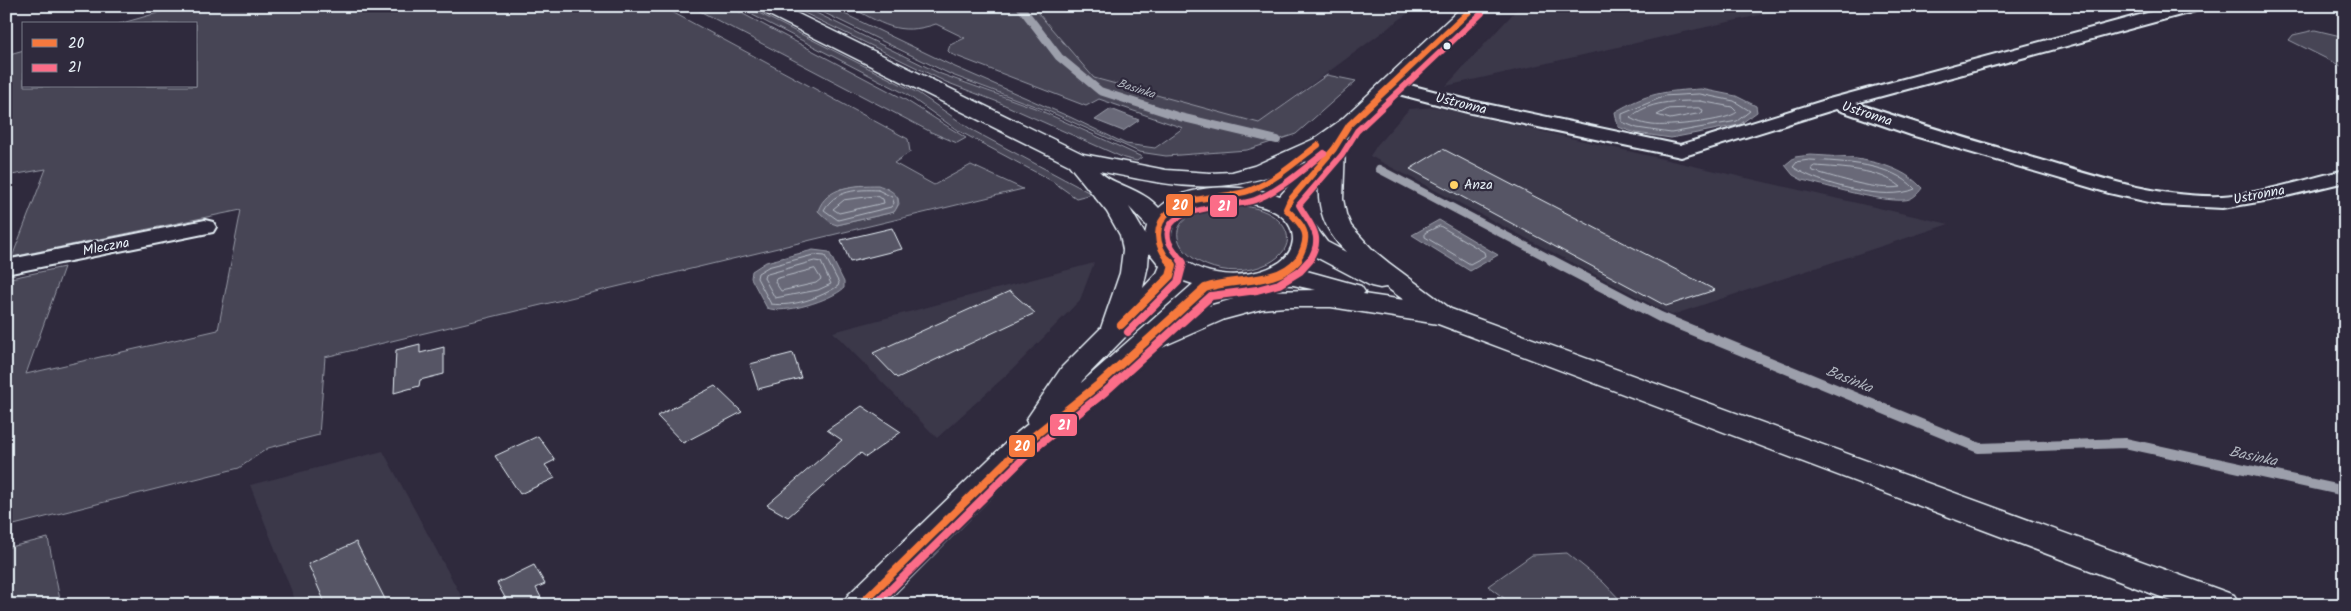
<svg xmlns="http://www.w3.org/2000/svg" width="2351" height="611" viewBox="0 0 2351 611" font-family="Kalam,sans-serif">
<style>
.built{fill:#3b3749}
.green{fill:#464455;stroke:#979aa6;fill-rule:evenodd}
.water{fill:#696978;stroke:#9c9fab}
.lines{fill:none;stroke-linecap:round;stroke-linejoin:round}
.shore{stroke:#b5bbc5;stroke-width:1}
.stream-far1{stroke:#9c9fab;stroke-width:8}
.stream{stroke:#9c9fab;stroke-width:10}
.building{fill:#575565;stroke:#e8f1f8}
.minor-casing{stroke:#e8f1f8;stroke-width:4}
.secondary-casing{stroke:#e8f1f8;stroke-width:3}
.minor{fill:#2f2a3d;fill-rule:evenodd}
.secondary{fill:#2f2a3d;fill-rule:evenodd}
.bus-1-far1-casing{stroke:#2f2a3d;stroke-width:9}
.bus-1-casing{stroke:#2f2a3d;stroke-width:12}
.bus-2-far1-casing{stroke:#2f2a3d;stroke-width:9}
.bus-2-casing{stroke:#2f2a3d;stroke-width:12}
.bus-1-far1{stroke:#f6793e;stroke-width:6}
.bus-1{stroke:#f6793e;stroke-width:8}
.bus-2-far1{stroke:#fb6d88;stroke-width:6}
.bus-2{stroke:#fb6d88;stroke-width:8}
.bus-dot{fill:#e8f1f8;stroke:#2f2a3d;stroke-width:2}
.poi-dot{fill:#ffd166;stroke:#2f2a3d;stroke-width:2}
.labels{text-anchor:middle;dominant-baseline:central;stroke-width:4.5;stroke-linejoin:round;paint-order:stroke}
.far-water-label{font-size:12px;font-style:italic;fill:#afb4be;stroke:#2f2a3d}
.street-label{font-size:14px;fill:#e8f1f8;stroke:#2f2a3d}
.poi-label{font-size:14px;fill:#e8f1f8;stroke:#2f2a3d;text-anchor:start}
.water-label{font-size:15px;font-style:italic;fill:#afb4be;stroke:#2f2a3d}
.line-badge{stroke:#2f2a3d;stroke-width:2}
.badge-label{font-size:14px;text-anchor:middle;font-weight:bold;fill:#fff}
</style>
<rect width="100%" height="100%" fill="#2f2a3d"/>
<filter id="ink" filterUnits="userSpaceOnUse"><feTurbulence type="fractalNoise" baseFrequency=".02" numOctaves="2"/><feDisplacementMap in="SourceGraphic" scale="10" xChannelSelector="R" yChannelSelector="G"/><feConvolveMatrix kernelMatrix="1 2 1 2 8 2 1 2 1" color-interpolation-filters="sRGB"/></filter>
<g filter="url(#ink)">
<g class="built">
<path d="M1032,6H1418L1259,123L1094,78Z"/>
<path d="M1520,6H1799L1446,86Z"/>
<path d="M1435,107L1949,224L1672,315L1370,156L1377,145L1409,109Z"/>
<path d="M1094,263L1080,300L1013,369L937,438L833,332Z"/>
<path d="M383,451L466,605H297L250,485Z"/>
</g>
<g class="green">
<path d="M182,6H661L908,139L910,152L894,163L934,185L971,165L1023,189L325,357L319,435L268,448L239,468L6,527V279L64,267L26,374L218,330L241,210L12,257L46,169L6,176V55L24,50V86H196V24H119ZM864,185L898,198L899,204L894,212L837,225L821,214L840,189Z"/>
<path d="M690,6H728L904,99L966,138L957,143L931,132Z"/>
<path d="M735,6H745L918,93L972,130L1092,194L1076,198L1052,181L957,130L906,94Z"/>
<path d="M790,6H802L941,74L1035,108L1142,157L1137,161L1124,158L998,102L946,82Z"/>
<path d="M810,6H828L955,67L1070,117L1126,144L1155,148L1183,128L1099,99L1086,106L951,54L948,51L950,45L965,38L936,24C897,37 882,23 848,6H1032L1094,78L1259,123L1327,75L1356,81L1296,134L1247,150L1166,156L1139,152L1048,111L952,75Z"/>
<path d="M2315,30L2345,37V68L2289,40L2293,35Z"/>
<path d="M1224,205C1238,205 1253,206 1266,212C1291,224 1297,248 1269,263C1204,295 1126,219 1224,205Z"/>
<path d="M48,538L61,605H6V548Z"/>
<path d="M1567,553L1603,582L1625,605H1513L1488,586L1532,555Z"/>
</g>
<g class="water">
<path d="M1701,89L1736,96L1756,106L1757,112L1739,125L1671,138L1636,133L1618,127L1615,112C1647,93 1665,91 1701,89Z"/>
<path d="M1111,109L1139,120L1123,131L1095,120Z"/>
<path d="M1810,155C1846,157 1896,159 1922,188C1918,194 1912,200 1904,200C1879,202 1828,186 1802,180L1793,175L1785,165L1795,157Z"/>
<path d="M878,185C892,190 905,197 894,212L837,225L831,223L818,211C826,186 856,185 878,185Z"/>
<path d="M1439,220L1498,255L1470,271L1412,235Z"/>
<path d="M813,250L829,252L844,282V288C831,300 784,315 767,308L751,278L752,271L766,262Z"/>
</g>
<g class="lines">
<g class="shore">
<path d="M1700,94L1734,101L1750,111L1737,121L1671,133L1637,128L1622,122V114L1665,96Z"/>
<path d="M1700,101L1732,107L1737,112C1728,121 1667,127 1652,125C1644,124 1637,122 1630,118C1647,101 1677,101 1700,101Z"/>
<path d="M1699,108L1703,110L1702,113L1670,119L1657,115L1668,109Z"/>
<path d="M1810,160C1843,162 1892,163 1915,189C1886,202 1818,184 1793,167L1797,162Z"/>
<path d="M1815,166C1841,168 1880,169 1901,187C1876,191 1838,178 1813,171L1812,168Z"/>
<path d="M878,190L892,197L894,203L891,207L838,220L824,210C835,190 858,189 878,190Z"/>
<path d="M876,196L883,199L884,203L839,213L833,209L844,200Z"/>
<path d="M1440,226L1484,252L1485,256L1470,264L1425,237V233Z"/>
<path d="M814,255L825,256L839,283L838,286C820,298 793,307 771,304L757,278L758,273L768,267Z"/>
<path d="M815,261L821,262L831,284L818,290L775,298L764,278L765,275Z"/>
<path d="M815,269L821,279L816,283L781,291L775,282L776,279Z"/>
</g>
<g class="stream-far1">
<path d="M1020,6L1059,57L1100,91L1180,117L1277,140"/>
<path d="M1379,169L1554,261"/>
</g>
<path class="stream" d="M1551,260L1660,317L1979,448L2125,443L2345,491"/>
</g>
<g class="building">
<path d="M1443,149L1715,290L1666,306L1410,169Z"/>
<path d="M892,228L902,249L850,262L841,240Z"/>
<path d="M1010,291L1035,313L897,378L873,353Z"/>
<path d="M420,344V353L444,347V374L420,380L419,386L394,393L396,350Z"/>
<path d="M793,353L801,378L758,389L750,364Z"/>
<path d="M715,386L742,412L683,443L657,416Z"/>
<path d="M862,406L901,432L866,457L861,453L788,517L767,505L842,440L827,430Z"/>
<path d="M538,436L555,460L545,465L555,478L520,494L495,456Z"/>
<path d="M356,542L388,605H326L308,564Z"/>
<path d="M534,565L545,584L536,588L545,605H509L497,583Z"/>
</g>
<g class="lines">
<g class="minor-casing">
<g id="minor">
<path d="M2173,6H2201L2199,10L1856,103C1917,124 1979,142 2041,160C2100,178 2160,198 2222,196C2262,194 2306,179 2345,170V182L2270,200L2223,208L2162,205L2109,193L1911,135L1836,109L1681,157L1471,113L1383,90L1381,86L1383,82L1390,80L1472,101L1680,145L1829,99Z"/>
<path d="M205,220L213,222L216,227L213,232L6,274V260Z"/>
</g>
</g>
<g class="secondary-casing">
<path id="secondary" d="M756,6H782L1083,154L1166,170L1210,173L1232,172L1254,166L1314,139L1341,120L1463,6H1485L1357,130L1345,138L1349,143L1345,148L1343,199L1346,214L1351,226L1373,250L1389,263L1451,309L2234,595L2240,605H2182L1438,324L1331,307H1285L1262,309L1225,319L1154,350L1108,392L1035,452L883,605H842L848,595L1013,436L1028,424L1026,420L1062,367L1101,328L1120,273L1123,250L1120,235L1107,212L1069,165L759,10ZM1310,161L1280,196C1246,185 1188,181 1159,208C1142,188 1112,185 1099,171C1177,187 1228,199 1303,162ZM1319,180C1317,210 1325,231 1346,252L1327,242L1300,206ZM1239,201C1261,205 1293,212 1293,240C1292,250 1288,256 1280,262C1251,281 1200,279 1177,253C1170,245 1169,237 1172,228C1176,215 1188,209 1201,206C1213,202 1226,202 1239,201ZM1129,207L1147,226L1145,234ZM1149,252L1160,266L1157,273L1143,288L1148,265ZM1314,256L1371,286L1380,288L1386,287L1404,300L1363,294L1365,292L1361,286L1303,270ZM1181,280L1193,284L1081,383L1082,381ZM1272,284L1293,285L1316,290L1262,291L1198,309L1222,290H1239Z"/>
</g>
<use href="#minor" class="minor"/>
<use href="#secondary" class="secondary"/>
<g class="bus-1-far1-casing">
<g id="bus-1-far1">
<path d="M1169,261C1160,250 1154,237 1161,222C1177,191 1224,201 1251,190C1276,180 1297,161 1318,145"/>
<path d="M1297,261C1312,236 1306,228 1286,209L1290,200L1334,149L1349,125L1475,6"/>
</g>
</g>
<g class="bus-1-casing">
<g id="bus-1">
<path d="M1121,325L1170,276L1173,265L1168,260"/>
<path d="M860,605L1024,444L1098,385L1205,288C1234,277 1276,286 1298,260"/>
</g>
</g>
<g class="bus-2-far1-casing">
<g id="bus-2-far1">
<path d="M1182,261C1178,255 1172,249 1169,242C1156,204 1235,208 1255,200C1281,190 1302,170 1324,153"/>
<path d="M1309,261C1325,236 1311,226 1299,205L1342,155L1357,131L1482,13"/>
</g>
</g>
<g class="bus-2-casing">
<g id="bus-2">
<path d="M1128,332L1178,282L1183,263L1181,260"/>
<path d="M875,605L1031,451L1105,392L1211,296L1257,290L1279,284L1300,271L1310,260"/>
</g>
</g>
<use href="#bus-1-far1" class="bus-1-far1"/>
<use href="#bus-1" class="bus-1"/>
<use href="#bus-2-far1" class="bus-2-far1"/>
<use href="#bus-2" class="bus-2"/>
</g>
</g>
<circle class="bus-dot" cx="1447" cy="46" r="4.5"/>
<circle class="poi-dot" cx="1454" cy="185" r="5"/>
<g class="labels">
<g class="far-water-label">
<text transform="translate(1136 89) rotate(18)">Basinka</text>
</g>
<g class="street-label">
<text transform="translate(1461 104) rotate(14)">Ustronna</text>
<text transform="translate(1867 114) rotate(18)">Ustronna</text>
<text transform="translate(2259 195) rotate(-11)">Ustronna</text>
<text transform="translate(106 247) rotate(-11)">Mleczna</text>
</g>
<g class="poi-label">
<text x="1464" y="185">Anza</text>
</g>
<g class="water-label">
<text transform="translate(1849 380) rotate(22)">Basinka</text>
<text transform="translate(2253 457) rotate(12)">Basinka</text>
</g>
</g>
<g class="line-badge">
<rect x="1165" y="193" width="29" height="24" rx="5" fill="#f6793e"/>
<rect x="1209" y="194" width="29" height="24" rx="5" fill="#fb6d88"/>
<rect x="1049" y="413" width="29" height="24" rx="5" fill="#fb6d88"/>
<rect x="1008" y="434" width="28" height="24" rx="5" fill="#f6793e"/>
</g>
<g class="badge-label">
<text x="1180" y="210">20</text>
<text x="1224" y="211">21</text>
<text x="1064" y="430">21</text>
<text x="1022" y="451">20</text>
</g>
<rect width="2351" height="611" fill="none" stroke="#2f2a3d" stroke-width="25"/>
<rect x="12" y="12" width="2326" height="586" fill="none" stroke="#e8f1f8" stroke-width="2" filter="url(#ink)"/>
<rect x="22" y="22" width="175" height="65" fill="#2f2a3d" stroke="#797a88"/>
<rect x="32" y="39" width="25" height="8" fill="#f6793e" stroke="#797a88"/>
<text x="68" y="48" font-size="15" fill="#e8f1f8">20</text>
<rect x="32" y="64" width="25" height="8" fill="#fb6d88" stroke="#797a88"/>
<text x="68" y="72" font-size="15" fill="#e8f1f8">21</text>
</svg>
